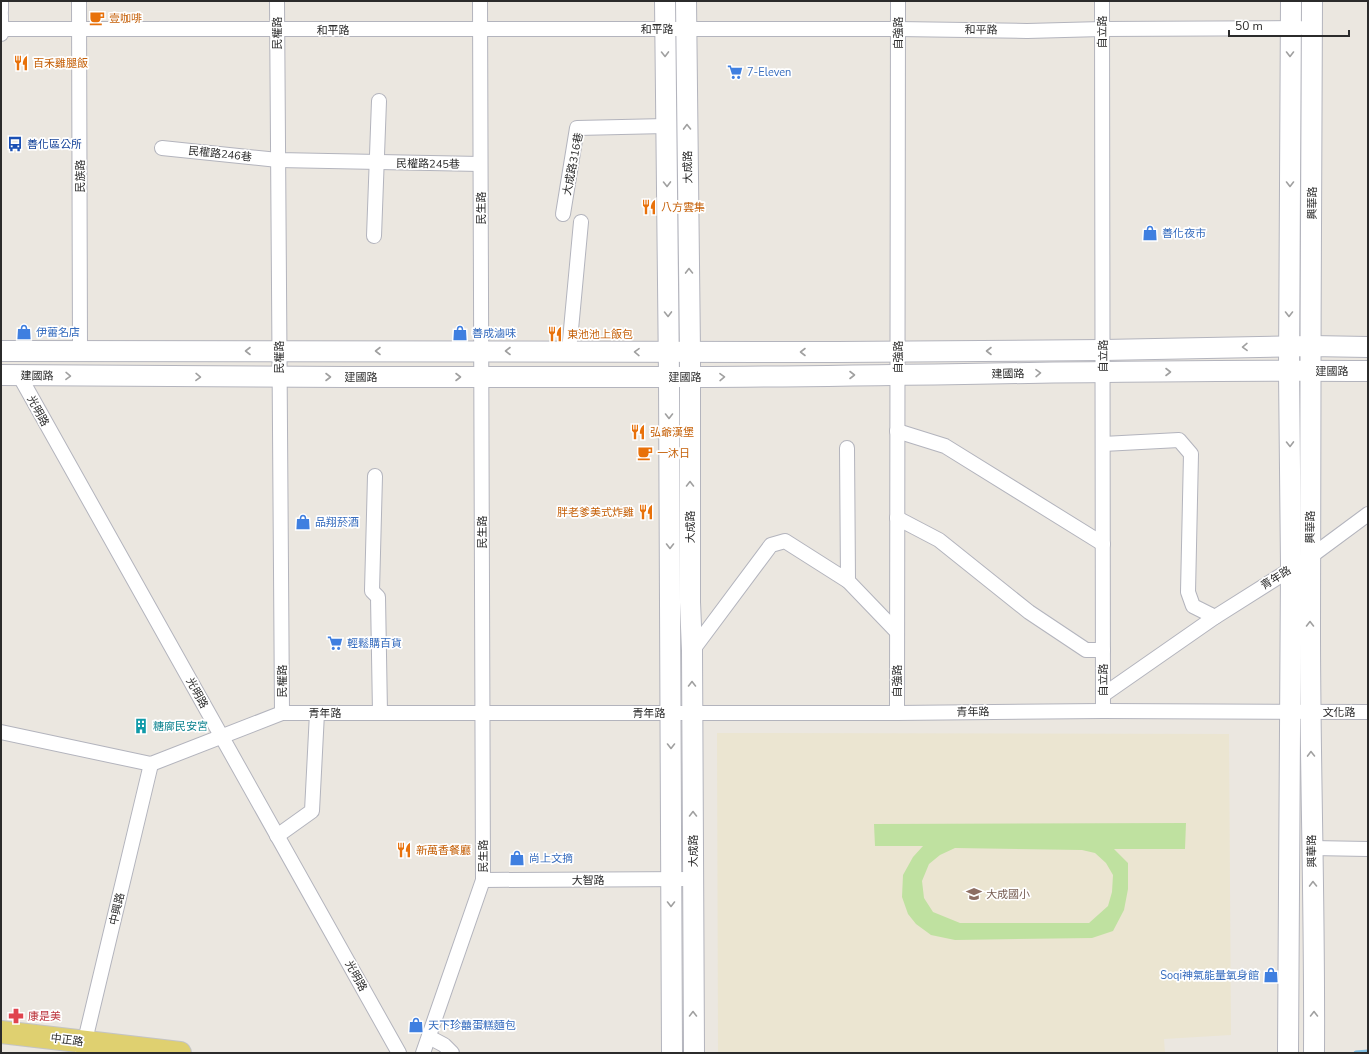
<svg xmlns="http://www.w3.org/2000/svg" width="1369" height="1054" viewBox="0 0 1369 1054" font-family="'Nunito Sans','Noto Sans TC',sans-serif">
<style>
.education{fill:#ebe5d1}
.pitch{fill:#bfe1a0;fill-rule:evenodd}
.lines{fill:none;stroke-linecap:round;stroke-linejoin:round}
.stream{stroke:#80bde0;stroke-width:5}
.street-casing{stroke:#b3b4bd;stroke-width:16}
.secondary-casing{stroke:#b3b4bd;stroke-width:22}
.primary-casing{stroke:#c4c4c4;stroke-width:24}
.street{stroke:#fff;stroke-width:14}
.secondary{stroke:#fff;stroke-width:20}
.primary{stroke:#dfd070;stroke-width:22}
.oneway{stroke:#a0a0a0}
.labels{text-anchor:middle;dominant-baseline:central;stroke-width:3.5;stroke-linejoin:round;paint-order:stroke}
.food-label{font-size:11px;fill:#c56008;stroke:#fff;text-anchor:start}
.street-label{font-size:11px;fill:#2b2b2b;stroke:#fff}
.shop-label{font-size:11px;fill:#366cbe;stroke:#fff;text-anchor:start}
.transit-label{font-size:11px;fill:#164399;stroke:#fff;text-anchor:start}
.culture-label{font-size:11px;fill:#0d838f;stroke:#fff;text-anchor:start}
.education-label{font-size:11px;fill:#785e54;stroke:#fff;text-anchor:start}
.health-label{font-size:11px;fill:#be3a42;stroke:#fff;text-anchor:start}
</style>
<rect width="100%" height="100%" fill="#ebe7e0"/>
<path class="education" d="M717,733L1229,734L1231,1035L1164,1039L1165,1053H718Z"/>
<path class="pitch" d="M1186,823L1185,849H1114L1128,863V889L1124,910L1113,931L1092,938L955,940L931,935L916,924L908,914L902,897L903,875L913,857L923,846H875L874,824ZM955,848L1082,850L1095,853L1106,863L1113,875L1112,892L1108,906L1089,923H960L933,912L924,898L922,881L929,864L940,855Z"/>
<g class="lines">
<path class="stream" d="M1356,1053L1368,1052"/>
<g class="street-casing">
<g id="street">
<path d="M79,1L80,351"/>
<path d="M277,1L282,713"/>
<path d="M1102,1L1103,711"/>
<path d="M1,11V1"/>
<path d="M1,15V34"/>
<path d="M1,29H898L1027,31L1102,29L1300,28"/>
<path d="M162,148L278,160L480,164"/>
<path d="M563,214L577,128L666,126"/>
<path d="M374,236L379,101"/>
<path d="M569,351L581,222"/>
<path d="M19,375L399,1053"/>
<path d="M897,431L945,446L1103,544"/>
<path d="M1103,444L1179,440L1191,454L1188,592L1193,606L1215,617"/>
<path d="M847,448L848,581L897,632"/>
<path d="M375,476L372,591L378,597L380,713"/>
<path d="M897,518L939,540L1029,612L1086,650H1103"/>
<path d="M692,651L771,545L785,541L848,581"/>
<path d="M1103,695L1215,617L1310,557L1368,514"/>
<path d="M897,713L898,1"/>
<path d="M1,732L151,764L282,713H897L1103,711L1368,712"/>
<path d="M277,836L312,811L317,713"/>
<path d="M1312,848L1368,849"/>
<path d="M483,880L693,879"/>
<path d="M429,1037L444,1045L452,1053"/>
<path d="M82,1053L151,764"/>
<path d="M423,1053L483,880L480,1"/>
</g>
</g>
<g class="secondary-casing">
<g id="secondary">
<path d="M665,1L669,377L672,1053"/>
<path d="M686,1L690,352V602L692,651L694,1053"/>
<path d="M1312,1C1312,211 1309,420 1310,630C1310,771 1315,912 1314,1053"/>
<path d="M1,351L837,352L1103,350L1311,346L1368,347"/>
<path d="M1,375C232,377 464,378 695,377C919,376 1144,369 1368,371"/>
<path d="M1288,1053L1291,568L1289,371L1291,1"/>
</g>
</g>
<g class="primary-casing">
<path id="primary" d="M1,1032L180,1053"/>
</g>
<use href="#street" class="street"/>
<use href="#secondary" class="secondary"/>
<use href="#primary" class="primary"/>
</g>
<defs><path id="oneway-chevron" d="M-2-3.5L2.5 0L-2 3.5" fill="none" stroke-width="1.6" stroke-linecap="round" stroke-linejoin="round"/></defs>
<g class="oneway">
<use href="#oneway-chevron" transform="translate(665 54) rotate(89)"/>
<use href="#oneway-chevron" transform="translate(1290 54) rotate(90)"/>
<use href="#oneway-chevron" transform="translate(687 127) rotate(-91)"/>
<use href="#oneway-chevron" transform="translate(667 184) rotate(89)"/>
<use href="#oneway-chevron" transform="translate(1290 184) rotate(90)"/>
<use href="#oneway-chevron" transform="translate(689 271) rotate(-91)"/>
<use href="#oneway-chevron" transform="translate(668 314) rotate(89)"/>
<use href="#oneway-chevron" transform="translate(1289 314) rotate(90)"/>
<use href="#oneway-chevron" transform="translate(1245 347) rotate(179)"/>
<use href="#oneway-chevron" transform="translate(248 351) rotate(-180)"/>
<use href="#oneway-chevron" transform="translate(378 351) rotate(180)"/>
<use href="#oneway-chevron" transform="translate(508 351) rotate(-180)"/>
<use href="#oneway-chevron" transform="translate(989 351) rotate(180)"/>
<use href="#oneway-chevron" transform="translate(637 352) rotate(-179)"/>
<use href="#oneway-chevron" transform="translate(803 352) rotate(-180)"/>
<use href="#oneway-chevron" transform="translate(1168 372)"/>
<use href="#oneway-chevron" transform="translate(1038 373) rotate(-1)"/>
<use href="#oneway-chevron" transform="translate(852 375)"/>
<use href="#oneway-chevron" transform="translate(68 376) rotate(1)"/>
<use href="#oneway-chevron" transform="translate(198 377) rotate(1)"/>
<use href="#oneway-chevron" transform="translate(328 377)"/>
<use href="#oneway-chevron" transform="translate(458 377)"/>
<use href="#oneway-chevron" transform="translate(722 377) rotate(-1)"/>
<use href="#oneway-chevron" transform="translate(669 416) rotate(90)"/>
<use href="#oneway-chevron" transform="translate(1290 444) rotate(89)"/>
<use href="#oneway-chevron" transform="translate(690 484) rotate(-90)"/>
<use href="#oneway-chevron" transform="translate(670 546) rotate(90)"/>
<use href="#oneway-chevron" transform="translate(1310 624) rotate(-90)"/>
<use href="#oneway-chevron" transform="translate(692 684) rotate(-90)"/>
<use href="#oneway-chevron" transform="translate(671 746) rotate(90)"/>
<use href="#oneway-chevron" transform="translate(1311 754) rotate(-91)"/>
<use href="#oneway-chevron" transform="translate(693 814) rotate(-90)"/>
<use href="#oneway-chevron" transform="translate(1313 884) rotate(-91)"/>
<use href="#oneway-chevron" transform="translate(671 904) rotate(90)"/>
<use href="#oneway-chevron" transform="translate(693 1014) rotate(-90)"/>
<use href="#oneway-chevron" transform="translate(1314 1014) rotate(-90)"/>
</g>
<defs>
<g id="cafe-bare" transform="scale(1.2)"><path d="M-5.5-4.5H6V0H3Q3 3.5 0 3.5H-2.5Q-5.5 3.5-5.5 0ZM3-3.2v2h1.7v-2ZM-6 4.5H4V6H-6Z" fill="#e8710a" stroke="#fff" stroke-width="2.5" paint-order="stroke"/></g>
<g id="restaurant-bare" transform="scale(1.2)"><path d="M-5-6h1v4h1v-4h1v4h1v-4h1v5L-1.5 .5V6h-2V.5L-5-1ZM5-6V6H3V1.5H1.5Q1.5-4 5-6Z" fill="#e8710a" stroke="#fff" stroke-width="2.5" paint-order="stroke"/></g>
<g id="supermarket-bare" transform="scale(1.2)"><path d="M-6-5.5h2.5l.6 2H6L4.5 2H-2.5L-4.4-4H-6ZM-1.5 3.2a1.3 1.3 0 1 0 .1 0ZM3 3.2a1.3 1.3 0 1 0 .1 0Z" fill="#3f7fe0" stroke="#fff" stroke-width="2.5" paint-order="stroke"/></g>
<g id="bus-bare" transform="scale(1.2)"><path d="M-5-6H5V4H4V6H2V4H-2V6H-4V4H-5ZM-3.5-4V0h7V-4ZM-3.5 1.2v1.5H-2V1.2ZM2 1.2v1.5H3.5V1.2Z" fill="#1a4fb4" stroke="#fff" stroke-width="2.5" paint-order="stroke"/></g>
<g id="shop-bare" transform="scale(1.2)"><path d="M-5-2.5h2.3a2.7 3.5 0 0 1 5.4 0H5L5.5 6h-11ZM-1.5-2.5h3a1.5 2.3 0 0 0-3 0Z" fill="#3f7fe0" stroke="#fff" stroke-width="2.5" paint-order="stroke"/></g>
<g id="building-bare" transform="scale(1.2)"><path d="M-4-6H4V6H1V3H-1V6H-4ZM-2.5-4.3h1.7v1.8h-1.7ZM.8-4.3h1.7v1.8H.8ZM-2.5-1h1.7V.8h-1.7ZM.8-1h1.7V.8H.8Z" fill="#0f9aa8" stroke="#fff" stroke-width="2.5" paint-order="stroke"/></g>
<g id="school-bare" transform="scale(1.2)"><path d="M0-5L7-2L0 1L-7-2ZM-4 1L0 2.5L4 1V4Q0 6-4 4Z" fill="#8d6e63" stroke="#fff" stroke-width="2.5" paint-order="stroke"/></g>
<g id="pharmacy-bare" transform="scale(1.2)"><path d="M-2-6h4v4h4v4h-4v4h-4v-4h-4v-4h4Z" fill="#e0444e" stroke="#fff" stroke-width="2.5" paint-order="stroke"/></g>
</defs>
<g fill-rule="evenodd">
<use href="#cafe-bare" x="97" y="18"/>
<use href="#restaurant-bare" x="21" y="63"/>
<use href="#supermarket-bare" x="735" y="72"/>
<use href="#bus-bare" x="15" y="144"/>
<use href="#restaurant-bare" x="649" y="207"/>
<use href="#shop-bare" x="1150" y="233"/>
<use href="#shop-bare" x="24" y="332"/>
<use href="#shop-bare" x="460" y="333"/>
<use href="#restaurant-bare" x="555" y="334"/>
<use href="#restaurant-bare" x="638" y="432"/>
<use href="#cafe-bare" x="645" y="453"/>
<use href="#restaurant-bare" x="646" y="512"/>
<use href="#shop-bare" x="303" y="522"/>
<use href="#supermarket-bare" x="335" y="643"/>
<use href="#building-bare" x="141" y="726"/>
<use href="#restaurant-bare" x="404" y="850"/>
<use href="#shop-bare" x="517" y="858"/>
<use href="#school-bare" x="974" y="894"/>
<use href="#shop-bare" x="1271" y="975"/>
<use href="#pharmacy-bare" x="16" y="1016"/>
<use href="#shop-bare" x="416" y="1025"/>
</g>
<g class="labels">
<g class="food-label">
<text x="109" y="18">壹咖啡</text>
<text x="33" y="63">百禾雞腿飯</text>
<text x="661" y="207">八方雲集</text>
<text x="567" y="334">東池池上飯包</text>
<text x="650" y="432">弘爺漢堡</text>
<text x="657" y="453">一沐日</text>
<text x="634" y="512" text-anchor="end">胖老爹美式炸雞</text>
<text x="416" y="850">新萬香餐廳</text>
</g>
<g class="street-label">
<text x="657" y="29">和平路</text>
<text x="333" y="30">和平路</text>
<text transform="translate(981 30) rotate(1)">和平路</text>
<text transform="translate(1102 32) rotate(-90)">自立路</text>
<text transform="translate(277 33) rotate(-90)">民權路</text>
<text transform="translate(898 33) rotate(-90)">自強路</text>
<text transform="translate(220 154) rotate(6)">民權路246巷</text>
<text transform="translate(428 164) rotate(1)">民權路245巷</text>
<text transform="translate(573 164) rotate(-79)">大成路316巷</text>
<text transform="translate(688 167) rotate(-91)">大成路</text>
<text transform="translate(80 176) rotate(-90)">民族路</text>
<text transform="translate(1312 203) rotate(-90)">興華路</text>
<text transform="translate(481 208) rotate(-90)">民生路</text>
<text transform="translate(1103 356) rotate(-90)">自立路</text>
<text transform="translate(279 357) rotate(-90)">民權路</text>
<text transform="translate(898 357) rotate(-90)">自強路</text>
<text x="1332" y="371">建國路</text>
<text transform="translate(1008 374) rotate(-1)">建國路</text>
<text transform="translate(37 376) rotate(1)">建國路</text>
<text x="361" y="377">建國路</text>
<text x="685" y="377">建國路</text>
<text transform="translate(38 411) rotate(61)">光明路</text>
<text transform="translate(690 527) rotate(-90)">大成路</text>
<text transform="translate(1310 527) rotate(-90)">興華路</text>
<text transform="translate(482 532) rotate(-90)">民生路</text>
<text transform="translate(1276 578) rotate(-32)">青年路</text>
<text transform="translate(1103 680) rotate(-90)">自立路</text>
<text transform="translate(282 681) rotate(-90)">民權路</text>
<text transform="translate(897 681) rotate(-90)">自強路</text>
<text transform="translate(197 693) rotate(61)">光明路</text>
<text transform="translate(973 712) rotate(-1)">青年路</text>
<text x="1339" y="712">文化路</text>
<text x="325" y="713">青年路</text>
<text x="649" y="713">青年路</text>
<text transform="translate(693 851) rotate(-90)">大成路</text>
<text transform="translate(1312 851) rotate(-91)">興華路</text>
<text transform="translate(483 856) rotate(-90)">民生路</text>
<text x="588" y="880">大智路</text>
<text transform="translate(117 909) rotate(-77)">中興路</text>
<text transform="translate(356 976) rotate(61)">光明路</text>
<text transform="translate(67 1040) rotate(7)">中正路</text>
</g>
<g class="shop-label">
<text x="747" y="72">7-Eleven</text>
<text x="1162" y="233">善化夜市</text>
<text x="36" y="332">伊蕾名店</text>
<text x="472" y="333">善成滷味</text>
<text x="315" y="522">品翔菸酒</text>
<text x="347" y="643">輕鬆購百貨</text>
<text x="529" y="858">尚上文摘</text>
<text x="1259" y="975" text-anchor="end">Soqi神氣能量氧身館</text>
<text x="428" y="1025">天下珍囍蛋糕麵包</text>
</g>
<g class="transit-label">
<text x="27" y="144">善化區公所</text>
</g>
<g class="culture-label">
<text x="153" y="726">糖廍民安宮</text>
</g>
<g class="education-label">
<text x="986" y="894">大成國小</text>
</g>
<g class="health-label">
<text x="28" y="1016">康是美</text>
</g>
</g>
<rect width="1369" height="1054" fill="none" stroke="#2b2b2b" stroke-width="4"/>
<path d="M1229 30v6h120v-6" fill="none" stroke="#2b2b2b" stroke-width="2"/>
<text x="1235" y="30" font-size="12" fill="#2b2b2b" stroke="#ffffff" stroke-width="3" paint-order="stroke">50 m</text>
</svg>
